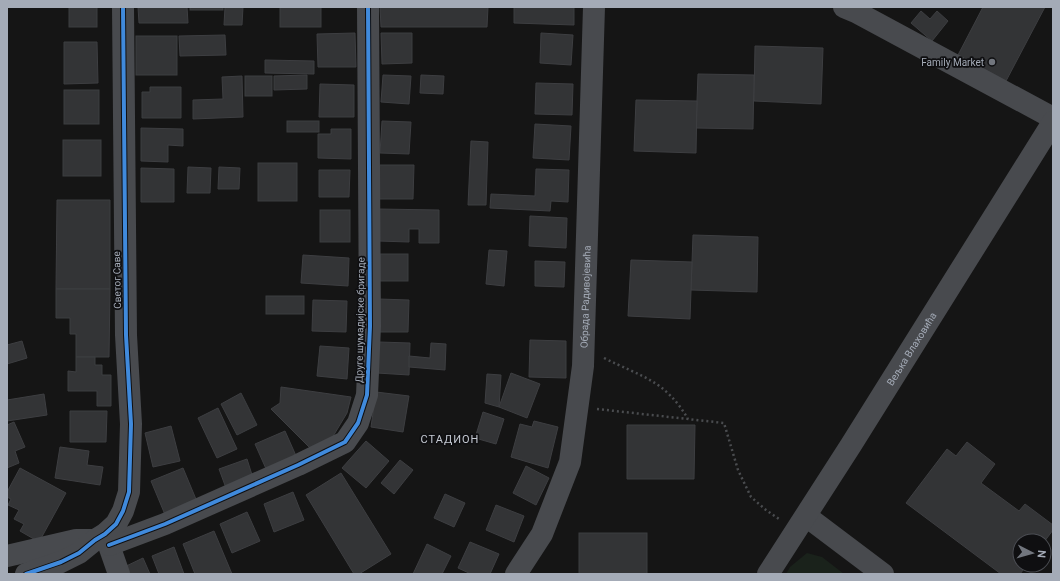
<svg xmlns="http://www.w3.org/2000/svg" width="1060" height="581" viewBox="0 0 1060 581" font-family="Roboto,sans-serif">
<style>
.green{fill:#1a221b}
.building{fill:#333436;stroke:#3d3e41}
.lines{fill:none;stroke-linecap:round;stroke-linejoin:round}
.path{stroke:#4a4c4f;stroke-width:2.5;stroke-dasharray:2 3;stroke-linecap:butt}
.minor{stroke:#484a4e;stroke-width:22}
.cycleway-casing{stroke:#0f0f11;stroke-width:6}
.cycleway{stroke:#408adc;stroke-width:4}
.poi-dot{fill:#72767e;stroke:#0f0f11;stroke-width:1.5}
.labels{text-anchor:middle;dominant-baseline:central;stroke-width:3.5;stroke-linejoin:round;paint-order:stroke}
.poi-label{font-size:10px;fill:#a4abb7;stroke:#0f0f11;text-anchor:end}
.street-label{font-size:10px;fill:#a4abb7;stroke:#0f0f11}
.neighbourhood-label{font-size:11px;letter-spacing:1px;fill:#c5cad3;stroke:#0f0f11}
</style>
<rect width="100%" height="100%" fill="#151515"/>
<path class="green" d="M807,553L822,557L844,574H786L790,567Z"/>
<g class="building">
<rect x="69" y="7" width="28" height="20"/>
<path d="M138,7H187L188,23H139Z"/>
<rect x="190" y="7" width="33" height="3"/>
<path d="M225,7H243L242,25H224Z"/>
<rect x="280" y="7" width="41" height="20"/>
<path d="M380,7H488L487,27H381Z"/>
<path d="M514,7H574V25L514,23Z"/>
<path d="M983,7H1045L1006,81L958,55Z"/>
<path d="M921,11L930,19L937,11L948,21L932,41L911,23Z"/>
<path d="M355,33L356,67H318L317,34Z"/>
<path d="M381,33H412V63L382,64Z"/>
<path d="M541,33L573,35L571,65L540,63Z"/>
<path d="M225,35L226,55L180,56L179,36Z"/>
<rect x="136" y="36" width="41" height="39"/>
<path d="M64,42H97L98,83L64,84Z"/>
<path d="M755,46L823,48L821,104L754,101Z"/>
<path d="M265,60L314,61V74L265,73Z"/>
<path d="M698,74L754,75L753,129L696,128Z"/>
<path d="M307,75V89L274,90V76Z"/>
<path d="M383,75L411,76L409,104L381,102Z"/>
<path d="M421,75L444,76L443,94L420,93Z"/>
<path d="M242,76L243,117L193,119V100L223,99L222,77Z"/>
<rect x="245" y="76" width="27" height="20"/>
<path d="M536,83L573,84L572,115L535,114Z"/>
<path d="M320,84L354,85V117H319Z"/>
<path d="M150,87H181V118H142V92H150Z"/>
<rect x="64" y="90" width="35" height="34"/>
<path d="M636,100L697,101L696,153L634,151Z"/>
<rect x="287" y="121" width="32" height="11"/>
<path d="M382,121L411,122L409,154L380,153Z"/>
<path d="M535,124L571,126L569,160L533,158Z"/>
<path d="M141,128L183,129V146L168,145V162L141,161Z"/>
<path d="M331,129H351V159L318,158V134H331Z"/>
<rect x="63" y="140" width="38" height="36"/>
<path d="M471,141L488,142L486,205H468Z"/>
<rect x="258" y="163" width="39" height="38"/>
<path d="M379,165H414L413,199H379Z"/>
<path d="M188,167L211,168L210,193H187Z"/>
<path d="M219,167L240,168L239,189H218Z"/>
<path d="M141,168L174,169V202H141Z"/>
<path d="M536,169L569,170L568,202L551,201L550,211L490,208L491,194L535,196Z"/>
<path d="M319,170H350L349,197H319Z"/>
<path d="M57,200H110V289H56Z"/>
<path d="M378,209L439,210V243H419V229H409V242L378,241Z"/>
<rect x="320" y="210" width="30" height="32"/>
<path d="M530,216L567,218L566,248L529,246Z"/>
<path d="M693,235L758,237L757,292L691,290Z"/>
<path d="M489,250L507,251L504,286L486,284Z"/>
<rect x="380" y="254" width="28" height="27"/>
<path d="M303,255L349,258L348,286L301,283Z"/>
<path d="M631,260L692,262L690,319L628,316Z"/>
<path d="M535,261L565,262L564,287L535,286Z"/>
<path d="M56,289H110L109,357H76V334H70V318H56Z"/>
<rect x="266" y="296" width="38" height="18"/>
<path d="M379,299L409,300L408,332H378Z"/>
<path d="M313,300L347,301L346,332L312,331Z"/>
<path d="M530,340L566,341V378L529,377Z"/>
<path d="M22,341L27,358L7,364V345Z"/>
<path d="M379,342L410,343L409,375L377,373Z"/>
<path d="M431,343L446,344L445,370L409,367V356L430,358Z"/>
<path d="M320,346L349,348L347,379L317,376Z"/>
<path d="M76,357H95V365H102V375H111V406H97V391H68V371L76,372Z"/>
<path d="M511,373L540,384L527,418L499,407Z"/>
<path d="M487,374L501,375L499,407L485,403Z"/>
<path d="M281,387L351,397L347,413L332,438L314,452L271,409L280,403Z"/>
<path d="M376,392L409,396L403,432L371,427Z"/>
<path d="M241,393L257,425L237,435L221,404Z"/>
<path d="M44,394L47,415L7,421V400Z"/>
<path d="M218,408L237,449L217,458L198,418Z"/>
<path d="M70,411H107L106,442H70Z"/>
<path d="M483,412L504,419L496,444L475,438Z"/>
<path d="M534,421L558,427L548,468L511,457L520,424L532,427Z"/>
<path d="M14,422L25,447L15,451L19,463L7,468V425Z"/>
<path d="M627,425H695L694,479H627Z"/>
<path d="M171,426L180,461L153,467L145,433Z"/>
<path d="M285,431L297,458L267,471L255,444Z"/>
<path d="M366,441L389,461L366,488L342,468Z"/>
<path d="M967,442L995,464L981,483L1019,511L1025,504L1053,525V530L1044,542V541H1020V565H1027L1020,574H1001L906,503L947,449L956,456Z"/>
<path d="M60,447L89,451L87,465L103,467L100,485L55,478Z"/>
<path d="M247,459L253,478L226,488L219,469Z"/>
<path d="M400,460L413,470L394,494L381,483Z"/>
<path d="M526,466L549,478L536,505L513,493Z"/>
<path d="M20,468L66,493L39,542L20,531L24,524L14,519L19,510L8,505L11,499L7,497V492Z"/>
<path d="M183,468L198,504L166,517L151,481Z"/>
<path d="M341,473L391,554L359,574H354L306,495Z"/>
<path d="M293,492L304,520L274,532L264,504Z"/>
<path d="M445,494L465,503L454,527L434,518Z"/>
<path d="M496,505L524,516L514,542L486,530Z"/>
<path d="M247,512L260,541L232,553L220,524Z"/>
<path d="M214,531L232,574H195L183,544Z"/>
<rect x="579" y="533" width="68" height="41"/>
<path d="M470,542L499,554L490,574H471L458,568Z"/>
<path d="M427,544L451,556L442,574H413Z"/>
<path d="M174,547L184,574H159L152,556Z"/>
<path d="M143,558L150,574H122L120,569Z"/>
</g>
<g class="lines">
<g class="path">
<path d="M604,358C642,377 665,380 688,419"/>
<path d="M597,409L724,423L738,470L751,497L766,510L779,519"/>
</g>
<g class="minor">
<path d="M844,7L856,12L1053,118"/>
<path d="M806,516L883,574"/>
<path d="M105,534L119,574"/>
<path d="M109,545L165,524L298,465L345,442L358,423L367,395L370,326L368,7"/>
<path d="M7,556L76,540H94"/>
<path d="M26,574L61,562L79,553L95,540L105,534L116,524L123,511L129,492L131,424L126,335L123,7"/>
<path id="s1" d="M516,574L542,534L570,462L583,366L594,7"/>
<path id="s2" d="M768,574L851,445L1053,122"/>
</g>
<g class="cycleway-casing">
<g id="cycleway">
<path d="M109,545L165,524L298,465L345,442L358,423L367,395L370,326L368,7"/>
<path d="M26,574L61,562L79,553L95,540L105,534L116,524L123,511L129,492L131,424L126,335L123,7"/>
</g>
</g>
<use href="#cycleway" class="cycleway"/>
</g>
<circle class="poi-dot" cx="992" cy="62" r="4"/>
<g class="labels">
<g class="poi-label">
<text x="984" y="62">Family Market</text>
</g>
<g class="street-label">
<text transform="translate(117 280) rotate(-91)">Светог Саве</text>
<text stroke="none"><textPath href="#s1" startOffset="291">Обрада Радивојевића</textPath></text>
<text transform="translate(360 320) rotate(-89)">Друге шумадијске бригаде</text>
<text stroke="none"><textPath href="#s2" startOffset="267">Вељка Влаховића</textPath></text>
</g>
<g class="neighbourhood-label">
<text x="450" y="439">СТАДИОН</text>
</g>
</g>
<rect width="1060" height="581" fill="none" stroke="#a4abb7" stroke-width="16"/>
<g transform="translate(1032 553) rotate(96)"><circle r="19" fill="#0f0f11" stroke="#4b4d53"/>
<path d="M0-3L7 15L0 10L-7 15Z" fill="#72767e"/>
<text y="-6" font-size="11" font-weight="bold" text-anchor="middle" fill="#a4abb7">N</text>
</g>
</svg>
